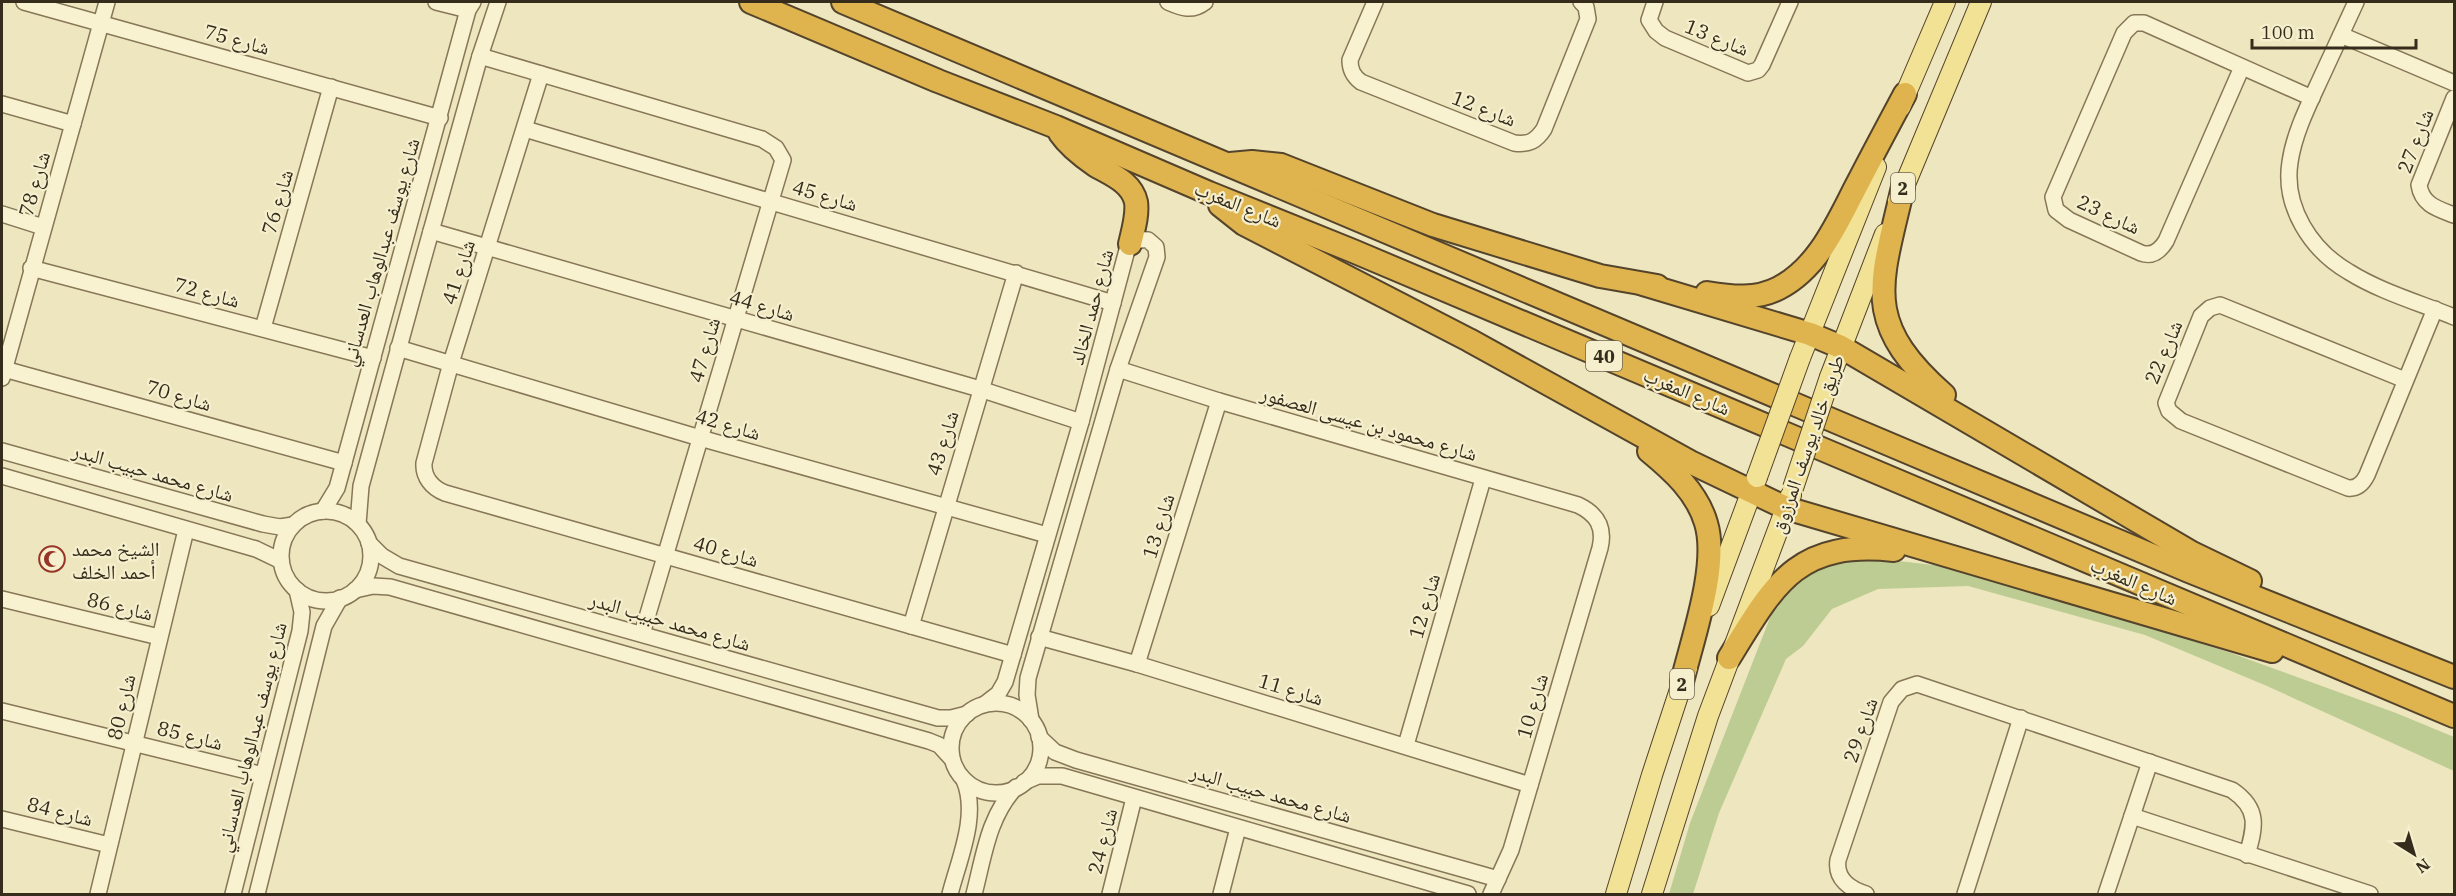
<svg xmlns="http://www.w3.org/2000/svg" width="2456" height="896" viewBox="0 0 2456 896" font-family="'IBM Plex Serif','Noto Naskh Arabic',serif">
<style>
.green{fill:#bdcc93}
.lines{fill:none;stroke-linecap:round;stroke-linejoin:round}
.minor-casing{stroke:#867757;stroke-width:18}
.major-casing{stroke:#54442c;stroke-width:22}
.highway-casing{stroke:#54442c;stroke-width:26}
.minor{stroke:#f9f2d1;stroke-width:15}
.major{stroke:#f2e295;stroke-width:20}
.highway{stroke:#dfb34d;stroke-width:22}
.major-bridge-casing{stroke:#54442c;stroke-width:22;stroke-linecap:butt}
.major-bridge{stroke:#f2e295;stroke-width:20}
.labels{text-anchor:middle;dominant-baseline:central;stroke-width:4.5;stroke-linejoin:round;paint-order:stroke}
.shield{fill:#f5efce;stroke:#6f6651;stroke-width:1.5}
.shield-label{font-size:18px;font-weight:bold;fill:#362c1c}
.street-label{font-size:20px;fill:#362c1c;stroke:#f5efce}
.poi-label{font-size:20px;fill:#362c1c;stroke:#f5efce;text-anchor:start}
</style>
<rect width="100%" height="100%" fill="#eee6be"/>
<path class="green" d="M1830,553L1959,568L2231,653L2396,713L2454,737V771L2267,686L2145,635L1968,586L1878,589L1832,609L1803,646L1786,659L1719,813L1693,894H1669L1690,823L1773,610L1797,574Z"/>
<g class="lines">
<g class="minor-casing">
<g id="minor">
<path d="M24,2L440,118"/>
<path d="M436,2L468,10"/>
<path d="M1168,2C1182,8 1192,12 1205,2"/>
<path d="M1375,2L1350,60C1350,70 1353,76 1361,82L1514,143C1529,145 1536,141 1544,129L1588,19L1586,7L1581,2"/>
<path d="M1655,2L1649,20L1656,31L1665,38L1748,73L1758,70L1762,65L1790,2"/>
<path d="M2356,2C2344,28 2332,54 2320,80C2308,106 2294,134 2290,162C2283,207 2311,250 2349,272C2381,292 2420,303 2454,317"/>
<path d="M2341,35L2454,83"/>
<path d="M480,56L762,139L776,148L783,160L642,634"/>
<path d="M2242,67L2166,241C2160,251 2152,257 2141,253L2069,220L2056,210L2053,197L2124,33L2134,23H2144L2312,98"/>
<path d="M541,74L451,363L424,463C423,477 432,488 445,493L1013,655"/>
<path d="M2454,98L2419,185C2422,205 2438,209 2454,215"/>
<path d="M2,104L73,124"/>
<path d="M525,129L1113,303"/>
<path d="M2,214L43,227"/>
<path d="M431,231L980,389L1081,422"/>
<path d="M31,268L373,358"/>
<path d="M263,328L331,87"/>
<path d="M398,348L700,438L1047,535"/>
<path d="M4,369L344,463"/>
<path d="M1118,369L1219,401L1578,505C1597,514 1605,527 1600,548L1511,850L1491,894"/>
<path d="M2,378L107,2"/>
<path d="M2405,380L2220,305L2210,308L2201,316L2166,403L2169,411L2181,421L2348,488C2357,489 2363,483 2367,475L2435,309"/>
<path d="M2,451L263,524L280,527L293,525"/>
<path d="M2,476L256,549L281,561"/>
<path d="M323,511L337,488L468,10L473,2"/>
<circle cx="326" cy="556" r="45"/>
<path d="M358,524L361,486L421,267L480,56L498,2"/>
<path d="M369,543L382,556L399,566L938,718H951L967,714"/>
<path d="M355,590L373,586L390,587L929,741L939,745L952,759"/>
<path d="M2,599L159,637"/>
<path d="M911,626L1016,273"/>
<path d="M1039,637L1137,664L1530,785"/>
<path d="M1137,664L1219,401"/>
<circle cx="996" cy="748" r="45"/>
<path d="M985,704L998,694L1005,682L1081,422L1127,250C1131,241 1139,239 1148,240L1156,247L1157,257L1118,369L1028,678L1027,695L1031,720"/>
<path d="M2,711L263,775"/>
<path d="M1039,737L1055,752L1076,760L1498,879"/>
<path d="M1406,745L1483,479"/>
<path d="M1024,782L1038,776H1062L1468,894"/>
<path d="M2132,816L2370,894"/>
<path d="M2,819L109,845"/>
<path d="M98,894L186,530"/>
<path d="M233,894L300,631L302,612L297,590"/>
<path d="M257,894L324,626L340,598"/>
<path d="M950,894C959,859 979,815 964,780"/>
<path d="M974,894C984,856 988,817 1016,787"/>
<path d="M1110,894L1134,798"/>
<path d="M1221,894L1238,828"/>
<path d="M1866,894C1850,889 1835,879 1838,860L1891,702L1902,689L1917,684L2232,790C2260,809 2255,827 2247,855"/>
<path d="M1965,894L2021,718"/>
<path d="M2106,894L2150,762"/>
</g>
</g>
<g class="major-casing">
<g id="major">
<path d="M1900,107L1945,2"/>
<path d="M1898,201L1981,2"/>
<path d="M1800,358L1876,167"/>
<path d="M1830,377L1885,234"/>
<path d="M1709,606L1757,477"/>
<path d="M1616,894L1652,775L1687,668"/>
<path d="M1652,894L1708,716L1791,495"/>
</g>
</g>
<g class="highway-casing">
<g id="highway">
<path d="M751,2L938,81L1056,127L1209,193L1353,251L2454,716"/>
<path d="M843,2L2189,571L2454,677"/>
<path d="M1060,133C1069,146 1082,156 1095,165C1110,174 1132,182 1136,202C1138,215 1133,231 1130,244"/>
<path d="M1230,164L1252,162L1281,165L1433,225L1600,276L1657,286"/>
<path d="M1903,187C1881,284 1860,321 1944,395"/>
<path d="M1220,205L1244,224L1469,340L1690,462L1786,508L2272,651"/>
<path d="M1643,284L1810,334L1841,347L2192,553L2250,581"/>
<path d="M1707,293C1732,297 1756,300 1779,288C1821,266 1839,218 1860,179C1875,150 1890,122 1905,94"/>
<path d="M1649,451C1672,470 1697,492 1706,523C1719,565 1692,640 1682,682"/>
<path d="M1729,658C1775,583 1797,540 1894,550"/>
</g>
</g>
<use href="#minor" class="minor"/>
<use href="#major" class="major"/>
<use href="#highway" class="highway"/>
<g class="major-bridge-casing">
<g id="major-bridge">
<path d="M1757,477L1800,358"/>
<path d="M1793,488L1830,377"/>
</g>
</g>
<use href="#major-bridge" class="major-bridge"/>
</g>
<defs>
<g id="mosque-ring" transform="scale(1.35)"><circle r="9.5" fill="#f5efce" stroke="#963527" stroke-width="1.5"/><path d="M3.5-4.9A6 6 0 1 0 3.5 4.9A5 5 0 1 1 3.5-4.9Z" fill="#963527"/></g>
</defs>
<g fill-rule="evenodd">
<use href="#mosque-ring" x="52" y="559"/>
</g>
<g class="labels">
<g class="shield">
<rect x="1891" y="173" width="24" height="30" rx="4.5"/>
<rect x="1586" y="341" width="36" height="30" rx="4.5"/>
<rect x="1670" y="669" width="24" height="30" rx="4.5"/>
</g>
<g class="shield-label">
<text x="1903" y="188">2</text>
<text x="1604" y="356">40</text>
<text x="1682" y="684">2</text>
</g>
<g class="street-label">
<text transform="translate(1717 37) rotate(22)">شارع 13</text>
<text transform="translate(237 39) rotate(15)">شارع 75</text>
<text transform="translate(1484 108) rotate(21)">شارع 12</text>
<text transform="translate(2415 141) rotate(-69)">شارع 27</text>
<text transform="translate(34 184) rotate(-74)">شارع 78</text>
<text transform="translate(825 195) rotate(16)">شارع 45</text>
<text transform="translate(277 202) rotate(-74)">شارع 76</text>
<text transform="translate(1238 204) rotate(22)">شارع المغرب</text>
<text transform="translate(2109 214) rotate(25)">شارع 23</text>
<text transform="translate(380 252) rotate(-74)">شارع يوسف عبدالوهاب العدساني</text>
<text transform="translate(458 272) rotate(-72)">شارع 41</text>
<text transform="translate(207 292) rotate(15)">شارع 72</text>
<text transform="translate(762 305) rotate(16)">شارع 44</text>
<text transform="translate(1091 307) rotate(-75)">شارع حمد الخالد</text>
<text transform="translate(704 350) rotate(-74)">شارع 47</text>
<text transform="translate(2163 352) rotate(-67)">شارع 22</text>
<text transform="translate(1687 391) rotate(23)">شارع المغرب</text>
<text transform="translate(179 395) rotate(16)">شارع 70</text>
<text transform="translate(1369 423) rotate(16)">شارع محمود بن عيسى العصفور</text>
<text transform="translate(728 424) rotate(16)">شارع 42</text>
<text transform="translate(942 443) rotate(-73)">شارع 43</text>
<text transform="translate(1807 444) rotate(-71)">طريق خالد يوسف المرزوق</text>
<text transform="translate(153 472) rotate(16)">شارع محمد حبيب البدر</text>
<text transform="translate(1158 526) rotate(-73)">شارع 13</text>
<text transform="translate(726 551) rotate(16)">شارع 40</text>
<text transform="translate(2134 581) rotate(23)">شارع المغرب</text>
<text transform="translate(120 606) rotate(13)">شارع 86</text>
<text transform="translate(1424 606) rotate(-74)">شارع 12</text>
<text transform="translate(670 621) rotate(16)">شارع محمد حبيب البدر</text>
<text transform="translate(1291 689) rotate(17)">شارع 11</text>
<text transform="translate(1532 706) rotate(-74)">شارع 10</text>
<text transform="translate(121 707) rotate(-77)">شارع 80</text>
<text transform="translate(1860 730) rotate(-71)">شارع 29</text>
<text transform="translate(190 735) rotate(14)">شارع 85</text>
<text transform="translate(251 737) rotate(-76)">شارع يوسف عبدالوهاب العدساني</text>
<text transform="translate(1271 793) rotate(16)">شارع محمد حبيب البدر</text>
<text transform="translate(60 811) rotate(14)">شارع 84</text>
<text transform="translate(1102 841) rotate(-76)">شارع 24</text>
</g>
<g class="poi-label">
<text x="72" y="548">الشيخ محمد<tspan x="72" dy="23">أحمد الخلف</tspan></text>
</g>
</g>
<rect width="2456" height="896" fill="none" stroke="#362c1c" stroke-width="6"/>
<g transform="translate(2414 854) rotate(143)" stroke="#f5efce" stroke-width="4.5" paint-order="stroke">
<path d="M0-4.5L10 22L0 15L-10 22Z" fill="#362c1c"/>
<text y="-9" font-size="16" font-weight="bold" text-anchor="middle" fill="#362c1c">N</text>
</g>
<path d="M2252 39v9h164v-9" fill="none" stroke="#362c1c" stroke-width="3"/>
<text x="2261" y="39" font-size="18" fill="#362c1c" stroke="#f5efce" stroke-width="4.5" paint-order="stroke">100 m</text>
</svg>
